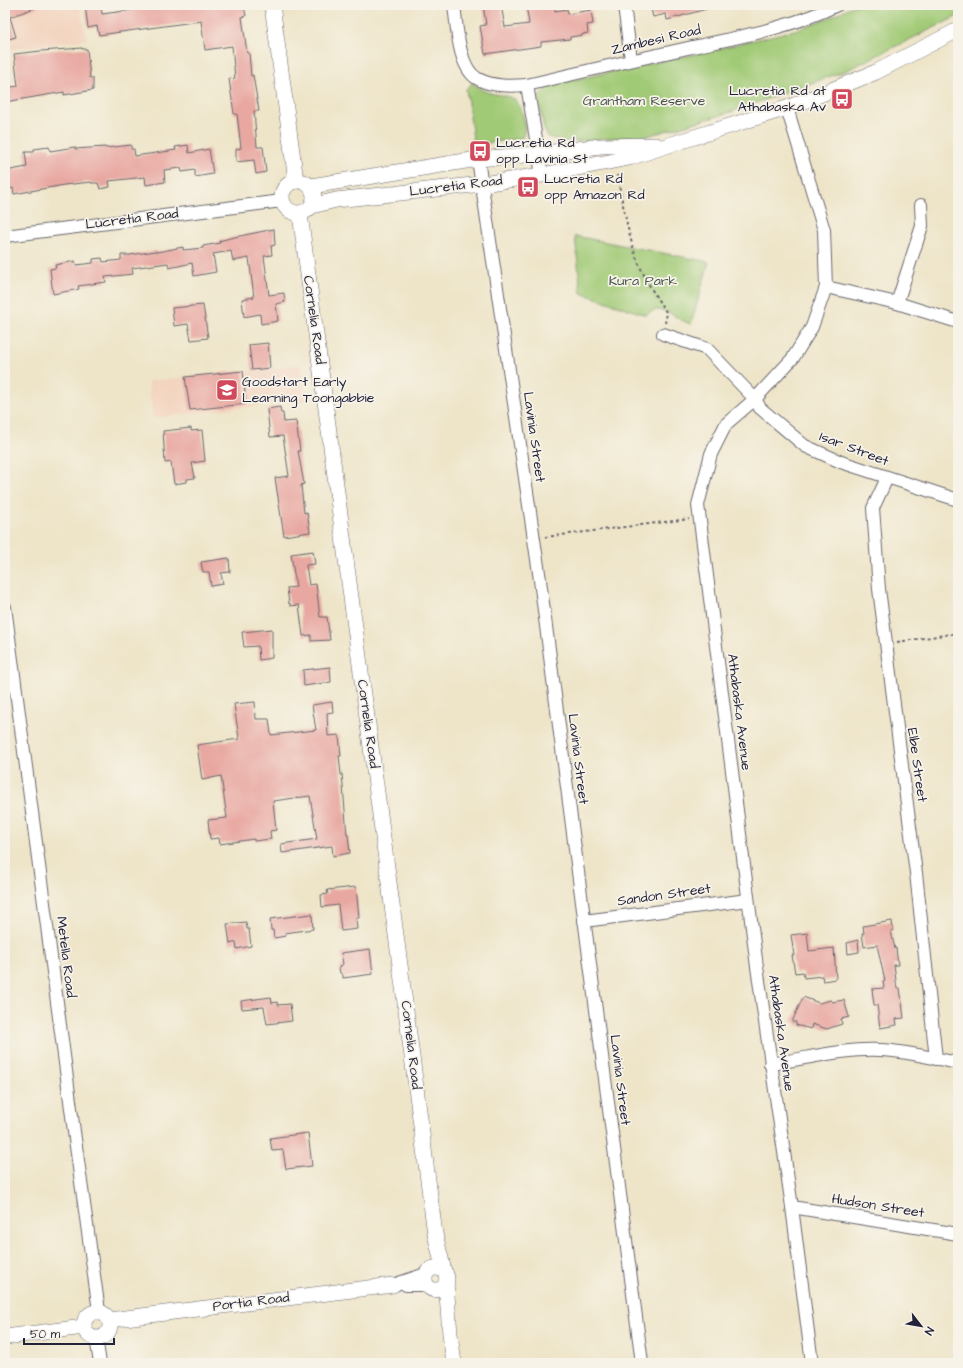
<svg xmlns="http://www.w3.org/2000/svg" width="963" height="1368" viewBox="0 0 963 1368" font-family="'Architects Daughter',sans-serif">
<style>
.built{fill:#f3d4bf}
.green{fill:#a1ca76;stroke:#627658}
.building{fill:#e8a7a1}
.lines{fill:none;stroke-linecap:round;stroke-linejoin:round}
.minor-casing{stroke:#69666d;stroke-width:14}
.tertiary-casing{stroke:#69666d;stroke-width:16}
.path{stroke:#69666d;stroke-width:2;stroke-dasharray:3 3;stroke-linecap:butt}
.minor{stroke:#fff;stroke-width:12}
.tertiary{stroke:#fff;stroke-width:15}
.labels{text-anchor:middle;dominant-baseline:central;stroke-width:3.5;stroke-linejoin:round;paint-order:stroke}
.street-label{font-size:14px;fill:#22223b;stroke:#f7f3e8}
.poi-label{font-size:14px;fill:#22223b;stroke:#f7f3e8;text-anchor:start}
.park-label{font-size:14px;fill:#48544d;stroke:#f7f3e8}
</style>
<rect width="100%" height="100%" fill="#f7f3e8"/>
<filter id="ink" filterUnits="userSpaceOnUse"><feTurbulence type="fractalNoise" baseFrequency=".025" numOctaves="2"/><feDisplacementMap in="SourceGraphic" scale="8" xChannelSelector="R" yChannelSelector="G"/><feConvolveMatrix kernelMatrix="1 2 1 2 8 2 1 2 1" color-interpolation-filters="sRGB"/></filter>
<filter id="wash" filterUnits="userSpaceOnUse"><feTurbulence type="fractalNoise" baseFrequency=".012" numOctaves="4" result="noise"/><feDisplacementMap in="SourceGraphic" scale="16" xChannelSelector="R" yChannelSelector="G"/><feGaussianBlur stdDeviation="0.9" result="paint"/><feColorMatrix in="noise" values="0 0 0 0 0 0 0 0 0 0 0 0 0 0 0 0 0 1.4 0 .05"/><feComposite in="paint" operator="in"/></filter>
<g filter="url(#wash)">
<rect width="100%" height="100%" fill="#eee5c9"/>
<g class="built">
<path d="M5,5H80L87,39L5,50Z"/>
<path d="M301,365L306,400L153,418L148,381Z"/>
</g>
<g class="green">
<path d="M854,5H958V16L845,71L725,114L647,136L614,138L568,142L548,137L544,129L538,97L549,87L564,82L706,52L795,30L829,18Z"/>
<path d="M472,83C475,85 479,88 482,90C504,100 518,88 524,120C525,127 525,132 522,138L474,145L466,89Z"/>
<path d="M575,236L709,262L691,324C676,320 662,301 646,315L581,293Z"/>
</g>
<g id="blocks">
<g class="building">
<path d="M5,5H39L40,6L10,17L16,37L5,40Z"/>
<path d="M85,5H101L102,14L133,10V8L163,5H242V6H244L246,16L242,17L247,53H249L251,76L253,75L259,111H254L257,147H263L266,172L256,174L254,160L236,162V149L241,148L237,114H234L229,79L235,78L232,46L205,50L201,21L99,35L97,26L88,28Z"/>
<path d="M483,5H501L505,27L529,24L526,5H555V11L567,9L568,14L591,10L593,24L587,25L588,33L583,34V35L570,37V39L541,42V46L485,54L480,26L486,25Z"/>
<path d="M650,5H710V8L667,20L666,14L653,17Z"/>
<path d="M82,48V49H87L90,78H93V90L64,95V92L5,102V88L18,86L14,54L41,51Z"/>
<path d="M131,145V149H134L135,156L176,150L175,147L188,145L189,153L209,149L213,174L195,177V170L182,172L181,168L164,170L165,182L146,185L145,177L109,181L110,187L100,189L98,183H91V182L64,185L14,194L13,188L5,190V171L27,167L25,152H34V149L49,147L50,151L75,147V149L105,147V148Z"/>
<path d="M274,229L275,245L271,246L272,255L264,256L269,295L284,293L285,302L276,304L278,321L261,324L260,314L244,317L242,299L254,297L249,258L233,261L231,251L213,254L216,272L194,276L192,263L169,268L168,263L132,268L133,274L105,277L106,282L78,286L79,289L53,294L50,269L56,268L55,265L75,261L76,265L93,263V259L102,258L103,262L121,260V255H130L156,251L157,252L183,247V250L203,248V246L220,243L219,241L230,238Z"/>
<path d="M203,305L208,338L191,340L188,324L174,326L172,308Z"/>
<path d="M268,343L270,368L252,370L249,345Z"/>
<path d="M243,371L246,404L190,410L185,377Z"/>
<path d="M280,407L281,413H283L284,422L296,421L300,451H298L304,484L301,485L304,513L307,512L310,532L284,536L275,478L289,476L283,436L270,437L267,409Z"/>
<path d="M191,428V431L202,430L205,461L192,463L195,478L187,479V482L174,484L171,462L165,463L163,431Z"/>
<path d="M313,551L315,564L306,565L309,585L316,584L320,617H327L330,640L311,641V635L303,636L299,605L290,606V603L289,604L287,588L296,587L291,554Z"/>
<path d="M229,558L230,572L221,573L223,584L211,586L209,572H203L201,562Z"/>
<path d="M272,629V658L259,660L258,646L244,647L242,632Z"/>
<path d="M330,667L331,682L304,686L303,670Z"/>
<path d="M255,702L256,719H269L271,735L316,730L312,705L332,702L333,712L327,713L328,736L339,735L341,756H339L341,775L342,774L347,835H348L350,853L333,856L332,846L282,853L281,844L317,839L310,796L273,801L276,830L270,831L271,839L254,841V839L220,844L219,838L210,839L208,820L227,818L221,776L202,780L197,745L239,739L234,704Z"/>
<path d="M356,887L359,918H356L357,929L341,931L338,905L322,907L321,895L328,894L327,890Z"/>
<path d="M312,914L313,929L285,933L286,936L274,938L273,930H271L270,919Z"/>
<path d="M892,921L893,930L891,931L895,949L896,948L898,965H894L897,989L900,988L904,1018L896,1019L897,1025L880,1028L877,1005H874L872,989L884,988L883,982L885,981L877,945L864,947L862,933H864L863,926Z"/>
<path d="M246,922L247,929H249L251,946L237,949L236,942L230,944L227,924Z"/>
<path d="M807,933L809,951L834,948L836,979L823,981L822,976L804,978L803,972L795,973L792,955H794L791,935Z"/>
<path d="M858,940L859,952L848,954L847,943Z"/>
<path d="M370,949L373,974L343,978V975L340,973L339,968L343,964L341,953Z"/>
<path d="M271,997L272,1003L277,1002L278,1005L290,1004L292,1021L267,1024L264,1007L242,1009L241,1001Z"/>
<path d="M803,997L819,1003L831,1000L832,1002L844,1000L849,1017L841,1019L842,1024L827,1029L812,1024L811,1029L796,1025V1022H792Z"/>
<path d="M308,1133L312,1166L286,1169L283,1150L272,1151L270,1138Z"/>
</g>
</g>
</g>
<g filter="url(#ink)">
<use href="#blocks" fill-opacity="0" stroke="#69666d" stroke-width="1"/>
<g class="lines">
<g class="minor-casing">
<g id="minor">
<path d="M454,5C457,26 458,68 478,79C493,87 512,86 527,85C581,72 634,60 688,48C738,37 791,28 837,5"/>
<path d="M624,5L631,60"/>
<path d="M527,85L542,175"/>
<path d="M787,108L824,230L826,287L812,327L793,358L755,399L726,424L711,454L698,505L757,967L792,1207L812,1363"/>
<path d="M478,159L540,580L642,1363"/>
<path d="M5,236L282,201"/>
<path d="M826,287L897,303L958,322"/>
<path d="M897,303L922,226L921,205"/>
<path d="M663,334L707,349L755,399L760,408L805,446L841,462L958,500"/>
<path d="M887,478L873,508L879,589L916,873L936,1059"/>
<path d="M5,607L75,1139L99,1311"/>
<path d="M584,921L748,900"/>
<path d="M770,1064C804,1059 846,1048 880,1050C906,1051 932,1058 958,1063"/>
<path d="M792,1207L958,1234"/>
<path d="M393,1285L426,1274"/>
<path d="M406,1285H427"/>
<path d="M96,1338L100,1363"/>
</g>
</g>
<g class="tertiary-casing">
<g id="tertiary">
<path d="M272,5L296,181"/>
<circle cx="298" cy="197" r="16"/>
<path d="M311,186L478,159L537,154L601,146L656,145"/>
<path d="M312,206L336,200L482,184L542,175L629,158L669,145L787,108L876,72L958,30"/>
<path d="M300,214L404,995L435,1234L444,1271"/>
<circle cx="436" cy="1279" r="11"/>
<path d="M446,1282L450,1334L454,1363"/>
<circle cx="97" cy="1325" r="13"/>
<path d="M109,1320L393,1285"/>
<path d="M5,1337L84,1327"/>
</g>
</g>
<g class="path">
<path d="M617,175C622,199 626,224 633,247C638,267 655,297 667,313L665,323"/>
<path d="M545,537L689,519"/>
<path d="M897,642L958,633"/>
</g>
<use href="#minor" class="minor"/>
<use href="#tertiary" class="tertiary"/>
</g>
</g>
<defs>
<g id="bus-square" transform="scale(1.15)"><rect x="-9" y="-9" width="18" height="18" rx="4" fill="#d1495b" stroke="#f7f3e8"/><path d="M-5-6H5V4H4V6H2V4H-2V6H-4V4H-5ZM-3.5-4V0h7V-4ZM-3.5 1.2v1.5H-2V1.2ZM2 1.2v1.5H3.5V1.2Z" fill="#fff"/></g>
<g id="school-square" transform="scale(1.15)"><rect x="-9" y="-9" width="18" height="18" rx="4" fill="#d1495b" stroke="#f7f3e8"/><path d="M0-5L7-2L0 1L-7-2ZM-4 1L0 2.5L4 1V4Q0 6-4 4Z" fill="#fff"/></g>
</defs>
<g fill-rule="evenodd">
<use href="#bus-square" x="842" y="99"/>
<use href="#bus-square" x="480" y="151"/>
<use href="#bus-square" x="528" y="187"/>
<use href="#school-square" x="227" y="390"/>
</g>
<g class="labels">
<g class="street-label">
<text transform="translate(656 40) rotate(-13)">Zambesi Road</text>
<text transform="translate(456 186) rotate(-7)">Lucretia Road</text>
<text transform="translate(132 219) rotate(-7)">Lucretia Road</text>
<text transform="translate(314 320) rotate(82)">Cornelia Road</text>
<text transform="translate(534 437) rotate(82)">Lavinia Street</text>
<text transform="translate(854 449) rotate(21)">Isar Street</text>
<text transform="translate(739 712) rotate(83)">Athabaska Avenue</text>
<text transform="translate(368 724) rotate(82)">Cornelia Road</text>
<text transform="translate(578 759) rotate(83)">Lavinia Street</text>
<text transform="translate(917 765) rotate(82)">Elbe Street</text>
<text transform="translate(664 895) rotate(-8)">Sandon Street</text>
<text transform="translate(66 957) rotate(83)">Metella Road</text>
<text transform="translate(781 1033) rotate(82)">Athabaska Avenue</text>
<text transform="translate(411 1045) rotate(83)">Cornelia Road</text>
<text transform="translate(620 1080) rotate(83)">Lavinia Street</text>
<text transform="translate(878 1206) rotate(9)">Hudson Street</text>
<text transform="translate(251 1302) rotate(-7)">Portia Road</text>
</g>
<g class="poi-label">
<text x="826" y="91" text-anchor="end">Lucretia Rd at<tspan x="826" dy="16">Athabaska Av</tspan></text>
<text x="496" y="143">Lucretia Rd<tspan x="496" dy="16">opp Lavinia St</tspan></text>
<text x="544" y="179">Lucretia Rd<tspan x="544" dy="16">opp Amazon Rd</tspan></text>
<text x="242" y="382">Goodstart Early<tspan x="242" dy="16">Learning Toongabbie</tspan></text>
</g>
<g class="park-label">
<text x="644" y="101">Grantham Reserve</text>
<text x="643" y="281">Kura Park</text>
</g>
</g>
<rect width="963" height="1368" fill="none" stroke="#f7f3e8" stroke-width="20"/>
<g transform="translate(921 1326) rotate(121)" stroke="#f7f3e8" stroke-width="3" paint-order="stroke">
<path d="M0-3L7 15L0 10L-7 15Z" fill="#22223b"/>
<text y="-6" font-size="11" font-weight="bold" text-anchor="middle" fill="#22223b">N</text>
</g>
<path d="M24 1338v6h90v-6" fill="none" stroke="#22223b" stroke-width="2"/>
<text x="30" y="1338" font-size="12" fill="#22223b" stroke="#f7f3e8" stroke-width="3" paint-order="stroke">50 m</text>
</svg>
